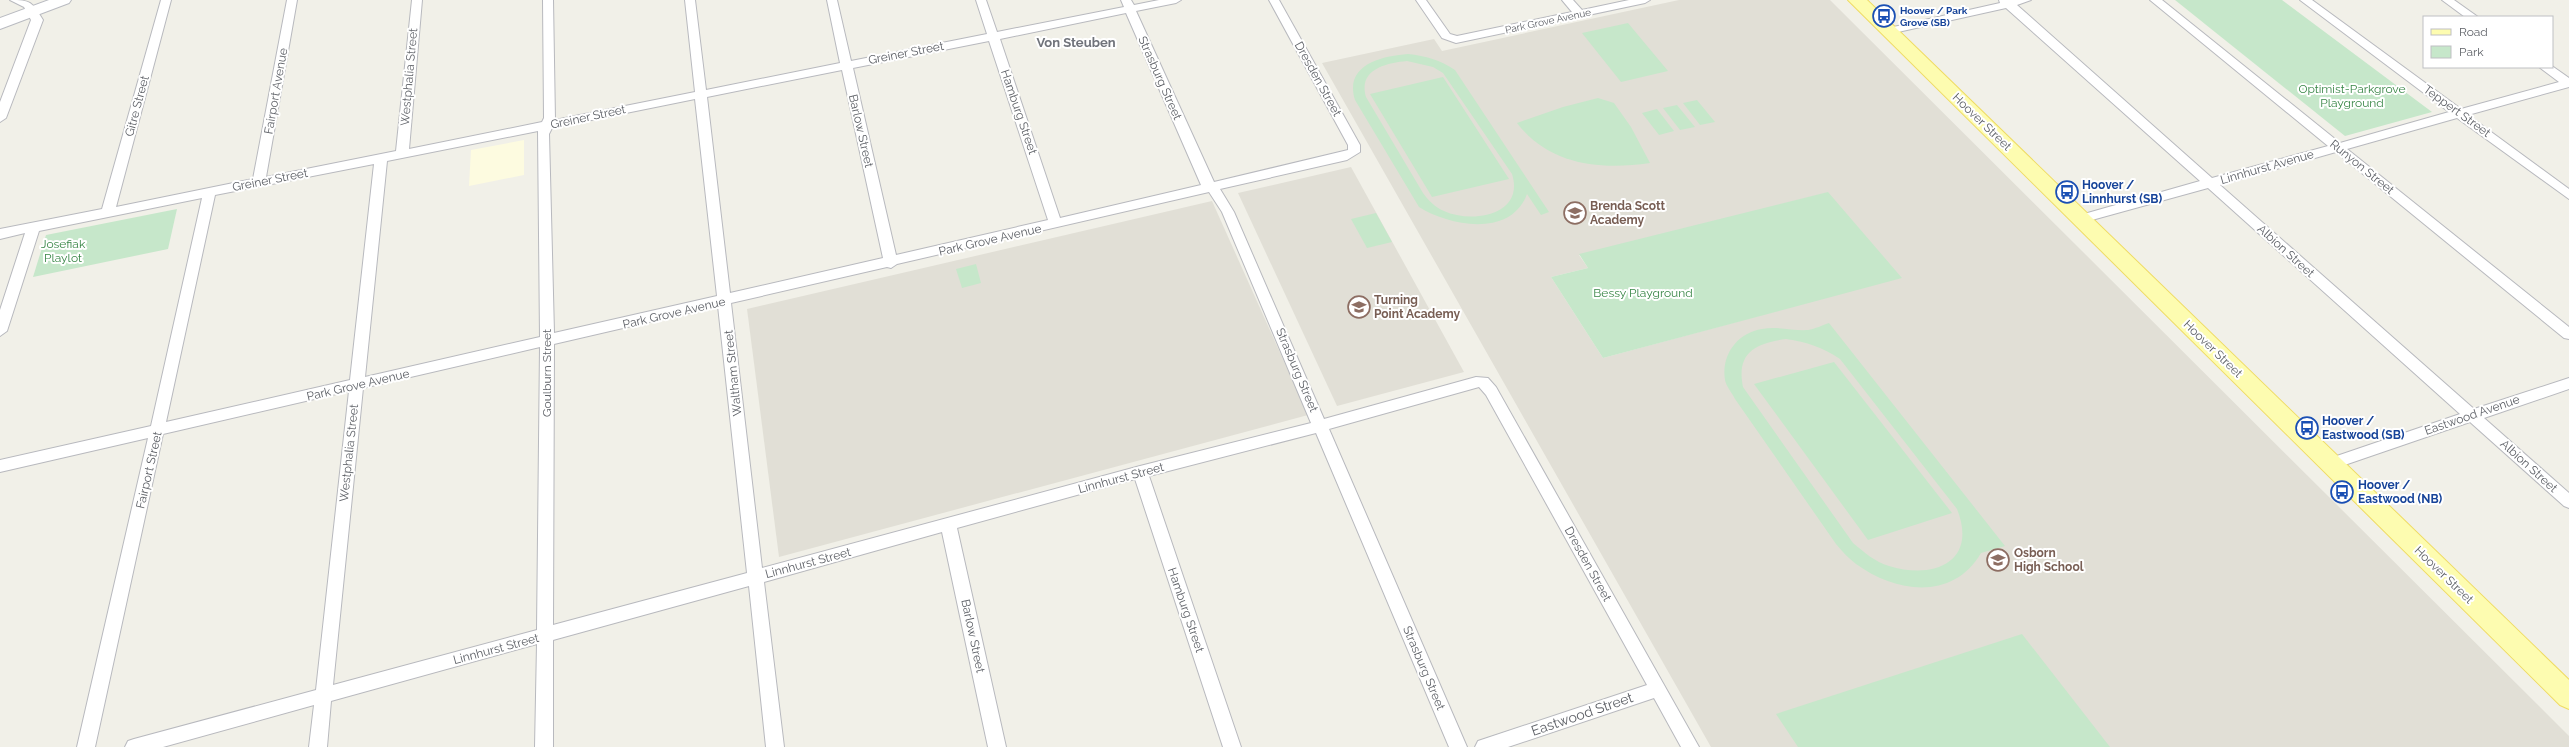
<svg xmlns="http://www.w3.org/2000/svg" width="2569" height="747" viewBox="0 0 2569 747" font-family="Raleway,sans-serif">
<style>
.commercial{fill:#fdfbe0}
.education{fill:#e1dfd6;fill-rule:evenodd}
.green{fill:#c6e7ca;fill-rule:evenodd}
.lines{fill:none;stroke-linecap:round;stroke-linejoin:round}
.street-casing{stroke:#b8b9be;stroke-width:2}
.secondary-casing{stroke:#b9bbc1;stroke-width:2}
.primary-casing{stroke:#efdb63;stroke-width:2}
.street{fill:#fff;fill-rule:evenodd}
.secondary{fill:#fff;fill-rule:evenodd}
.primary{fill:#fdfcb0;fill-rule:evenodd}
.labels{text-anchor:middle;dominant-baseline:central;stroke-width:4;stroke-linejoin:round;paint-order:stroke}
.far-transit-label{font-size:10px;font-weight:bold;fill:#164399;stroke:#fff;text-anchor:start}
.far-street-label{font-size:10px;fill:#5f6268;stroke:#fff}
.street-label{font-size:12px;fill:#5f6268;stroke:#fff}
.park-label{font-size:12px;fill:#388646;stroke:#fff}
.transit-label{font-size:12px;font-weight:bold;fill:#164399;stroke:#fff;text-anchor:start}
.education-label{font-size:12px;font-weight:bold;fill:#785e54;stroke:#fff;text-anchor:start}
.neighbourhood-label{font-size:13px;font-weight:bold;fill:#70737a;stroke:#fff}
.near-street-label{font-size:14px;fill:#5f6268;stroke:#fff}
</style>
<rect width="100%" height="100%" fill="#f1f0e8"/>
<path class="commercial" d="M524,140V175L469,186L471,150Z"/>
<g class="education">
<path d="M1679,0H1830L2569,736V747H1711L1322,63L1434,39L1442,51ZM1579,255L1901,277L1603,358L1551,277L1588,268Z"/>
<path d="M1351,167L1464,372L1337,406L1238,193Z"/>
<path d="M1212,201L1308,415L779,557L747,309Z"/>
</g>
<g class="green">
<path d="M2175,0H2282L2432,112L2345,136Z"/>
<path d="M1628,23L1668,71L1621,82L1582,33Z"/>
<path d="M1408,54C1426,56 1440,60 1455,70L1549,212L1541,215L1527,194C1511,238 1449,226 1419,207L1355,100C1344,65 1381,56 1408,54ZM1407,61L1433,67L1443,73L1512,174C1525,215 1472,224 1444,211C1435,207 1429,201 1423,193L1366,97C1358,70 1385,63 1407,61Z"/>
<path d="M1443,77L1509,179L1432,197L1370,94Z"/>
<path d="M1598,98L1614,103L1631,127L1650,163C1601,170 1550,166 1517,123L1563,107Z"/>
<path d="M1697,100L1715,122L1700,125L1683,103Z"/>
<path d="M1677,105L1695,127L1680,130L1663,108Z"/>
<path d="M1657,109L1674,131L1659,135L1642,113Z"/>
<path d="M1828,192L1902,278L1603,358L1551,277L1588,268L1579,254Z"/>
<path d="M177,209L168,249L33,277L46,235Z"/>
<path d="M1376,213L1392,242L1367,248L1351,219Z"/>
<path d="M976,264L981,283L962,288L956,269Z"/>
<path d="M1829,323L2005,546L1981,553C1953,601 1896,593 1856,564C1848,558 1842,551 1836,544L1735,399C1732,393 1726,386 1725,380C1721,355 1737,333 1762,329C1778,326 1793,331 1808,330C1815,329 1823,325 1829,323ZM1786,339C1807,342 1822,347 1840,359L1957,509C1978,562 1934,580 1889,566C1875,562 1864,552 1853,543L1743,387C1736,353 1755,343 1786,339Z"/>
<path d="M1834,362L1952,513L1868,540L1754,384Z"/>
<path d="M2022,634L2110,747H1798L1776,714Z"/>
</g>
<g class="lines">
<g class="street-casing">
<g id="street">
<path d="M10,0C31,0 32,2 43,20L6,118L0,122V102L31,20L24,7Z"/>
<path d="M161,0H171L116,207L253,179L287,0H297L266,177L396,151L412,0H422L409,149L542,122L544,118L543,0H553L555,120L695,92L685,0H695L706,90L840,63L827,0H837L851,61L987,34L976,0H986L997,32L1124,7L1121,0H1131L1134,5L1159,0H1181L1176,3L1136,11L1214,182L1348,150V145L1269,0H1279L1360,145V152L1347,160L1220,189L1234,212L1324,419L1476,377L1488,378L1496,387L1699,747H1681L1654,698L1508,747H1475L1478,741L1484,739L1647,685L1486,395L1479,387L1329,429L1467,747H1449L1316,433L1149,476L1241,747H1223L1135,479L957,528L1006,747H988L942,532L764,582L784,747H766L749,586L553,640V747H535L537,644L331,701L327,747H309L314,705L163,747H125L128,741L134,739L316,690L349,391L163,434L95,747H77L148,438L0,472V460L151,426L202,198L39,231L7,331L0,336V310L25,233L0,239V229L102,209ZM1126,13L1201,185L1060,218L1000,39ZM989,41L1048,220L896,255L853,68ZM842,70L883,258L730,293L707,97ZM695,99L717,296L554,333L549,134L552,128ZM538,131L540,337L365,377L387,161ZM374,164L350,380L166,422L215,195ZM1209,192L1222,212L1311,423L1140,466L762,568L731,303L887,267L891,268L897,264ZM718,306L747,573L553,625L554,344ZM540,347L537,630L333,685L363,388Z"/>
<path d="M1416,0H1426L1450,34L1457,36L1572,12L1562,0H1573L1582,10L1629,0H1650L1645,3L1456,43L1442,38Z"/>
<path d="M1999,0H2031L2017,5L2212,178L2328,146L2150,0H2162L2340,143L2449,112L2300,0H2312L2461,109L2559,82L2539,67L2552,66L2569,78V87L2468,115L2569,189V199L2457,118L2347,149L2569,327V339L2564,338L2336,152L2220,185L2474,409L2569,378V389L2484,418L2569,493V508L2564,506L2470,422L2330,470L2325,468L2323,464L2325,460L2460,414L2208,188L2081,223L2077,222L2075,219L2077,216L2200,181L2006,8L1889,34L1883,31L1889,28L2000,3Z"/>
<path d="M2442,0H2454L2478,17H2465Z"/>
</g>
</g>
<g class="secondary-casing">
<path id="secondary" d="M49,0H71L69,3L0,29V18Z"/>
</g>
<g class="primary-casing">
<path id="primary" d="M1848,0H1867L2569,680V709L2560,705Z"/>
</g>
<use href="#street" class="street"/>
<use href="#secondary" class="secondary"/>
<use href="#primary" class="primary"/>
</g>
<defs>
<g id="bus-ring" transform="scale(1.15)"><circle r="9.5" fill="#fff" stroke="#1a4fb4" stroke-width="1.5"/><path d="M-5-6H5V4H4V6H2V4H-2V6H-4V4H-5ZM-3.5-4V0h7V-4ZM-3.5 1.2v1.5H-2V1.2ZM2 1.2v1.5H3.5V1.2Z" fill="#1a4fb4"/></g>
<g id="school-ring" transform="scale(1.15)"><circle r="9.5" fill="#fff" stroke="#8d6e63" stroke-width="1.5"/><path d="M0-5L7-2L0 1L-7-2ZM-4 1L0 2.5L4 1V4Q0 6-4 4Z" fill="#8d6e63"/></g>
</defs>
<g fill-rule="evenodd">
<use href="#bus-ring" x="1884" y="16"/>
<use href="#bus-ring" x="2067" y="192"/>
<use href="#school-ring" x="1575" y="213"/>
<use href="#school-ring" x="1359" y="307"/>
<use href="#bus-ring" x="2307" y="428"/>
<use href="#bus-ring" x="2342" y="492"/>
<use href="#school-ring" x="1998" y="560"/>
</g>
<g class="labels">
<g class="far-transit-label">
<text x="1900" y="10">Hoover / Park<tspan x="1900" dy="12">Grove (SB)</tspan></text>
</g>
<g class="far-street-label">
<text transform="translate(1548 21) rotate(-12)">Park Grove Avenue</text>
</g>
<g class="street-label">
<text transform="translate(906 53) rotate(-11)">Greiner Street</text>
<text transform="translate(409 77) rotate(-85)">Westphalia Street</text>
<text transform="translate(1160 78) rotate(66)">Strasburg Street</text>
<text transform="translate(1318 79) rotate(61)">Dresden Street</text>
<text transform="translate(276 91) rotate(-80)">Fairport Avenue</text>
<text transform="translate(137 106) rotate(-75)">Gitre Street</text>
<text transform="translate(2457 111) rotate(36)">Teppert Street</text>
<text transform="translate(1019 112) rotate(71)">Hamburg Street</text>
<text transform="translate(588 117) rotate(-12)">Greiner Street</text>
<text transform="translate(1982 122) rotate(44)">Hoover Street</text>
<text transform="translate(861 131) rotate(77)">Barlow Street</text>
<text transform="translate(2267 167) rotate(-16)">Linnhurst Avenue</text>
<text transform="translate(2362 167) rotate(39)">Runyon Street</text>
<text transform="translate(270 180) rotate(-11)">Greiner Street</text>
<text transform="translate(990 240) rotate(-13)">Park Grove Avenue</text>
<text transform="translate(2286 251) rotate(42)">Albion Street</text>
<text transform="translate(674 313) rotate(-13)">Park Grove Avenue</text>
<text transform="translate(2213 349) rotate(44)">Hoover Street</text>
<text transform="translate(1297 370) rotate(67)">Strasburg Street</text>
<text transform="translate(547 373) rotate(-90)">Goulburn Street</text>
<text transform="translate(733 373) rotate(-96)">Waltham Street</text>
<text transform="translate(358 385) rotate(-13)">Park Grove Avenue</text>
<text transform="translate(2472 415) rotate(-19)">Eastwood Avenue</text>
<text transform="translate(349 453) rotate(-84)">Westphalia Street</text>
<text transform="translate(2529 466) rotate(42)">Albion Street</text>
<text transform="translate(149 470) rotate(-77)">Fairport Street</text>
<text transform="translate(1121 478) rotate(-15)">Linnhurst Street</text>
<text transform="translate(808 563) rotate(-15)">Linnhurst Street</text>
<text transform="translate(1588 564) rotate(61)">Dresden Street</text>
<text transform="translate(2444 575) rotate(44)">Hoover Street</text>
<text transform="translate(1186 610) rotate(71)">Hamburg Street</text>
<text transform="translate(973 636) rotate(78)">Barlow Street</text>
<text transform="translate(496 649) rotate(-15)">Linnhurst Street</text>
<text transform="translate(1424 668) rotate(67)">Strasburg Street</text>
</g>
<g class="park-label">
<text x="2352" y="89">Optimist-Parkgrove<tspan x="2352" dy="14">Playground</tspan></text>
<text x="63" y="244">Josefiak<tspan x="63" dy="14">Playlot</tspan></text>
<text x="1643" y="293">Bessy Playground</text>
</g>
<g class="transit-label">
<text x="2082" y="185">Hoover /<tspan x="2082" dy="14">Linnhurst (SB)</tspan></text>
<text x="2322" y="421">Hoover /<tspan x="2322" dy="14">Eastwood (SB)</tspan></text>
<text x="2358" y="485">Hoover /<tspan x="2358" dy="14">Eastwood (NB)</tspan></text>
</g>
<g class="education-label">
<text x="1590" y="206">Brenda Scott<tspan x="1590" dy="14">Academy</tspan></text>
<text x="1374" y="300">Turning<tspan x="1374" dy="14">Point Academy</tspan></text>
<text x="2014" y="553">Osborn<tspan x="2014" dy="14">High School</tspan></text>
</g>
<g class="neighbourhood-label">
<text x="1076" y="42">Von Steuben</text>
</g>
<g class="near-street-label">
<text transform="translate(1582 714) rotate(-19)">Eastwood Street</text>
</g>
</g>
<rect x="2423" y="16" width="130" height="52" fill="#ffffff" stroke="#bfc0c3"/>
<rect x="2431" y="29" width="20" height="6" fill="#fdfcb0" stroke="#bfc0c3"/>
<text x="2459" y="36" font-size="12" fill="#5f6268">Road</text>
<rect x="2431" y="46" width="20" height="12" fill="#c6e7ca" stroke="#bfc0c3"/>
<text x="2459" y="56" font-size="12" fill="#5f6268">Park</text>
</svg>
